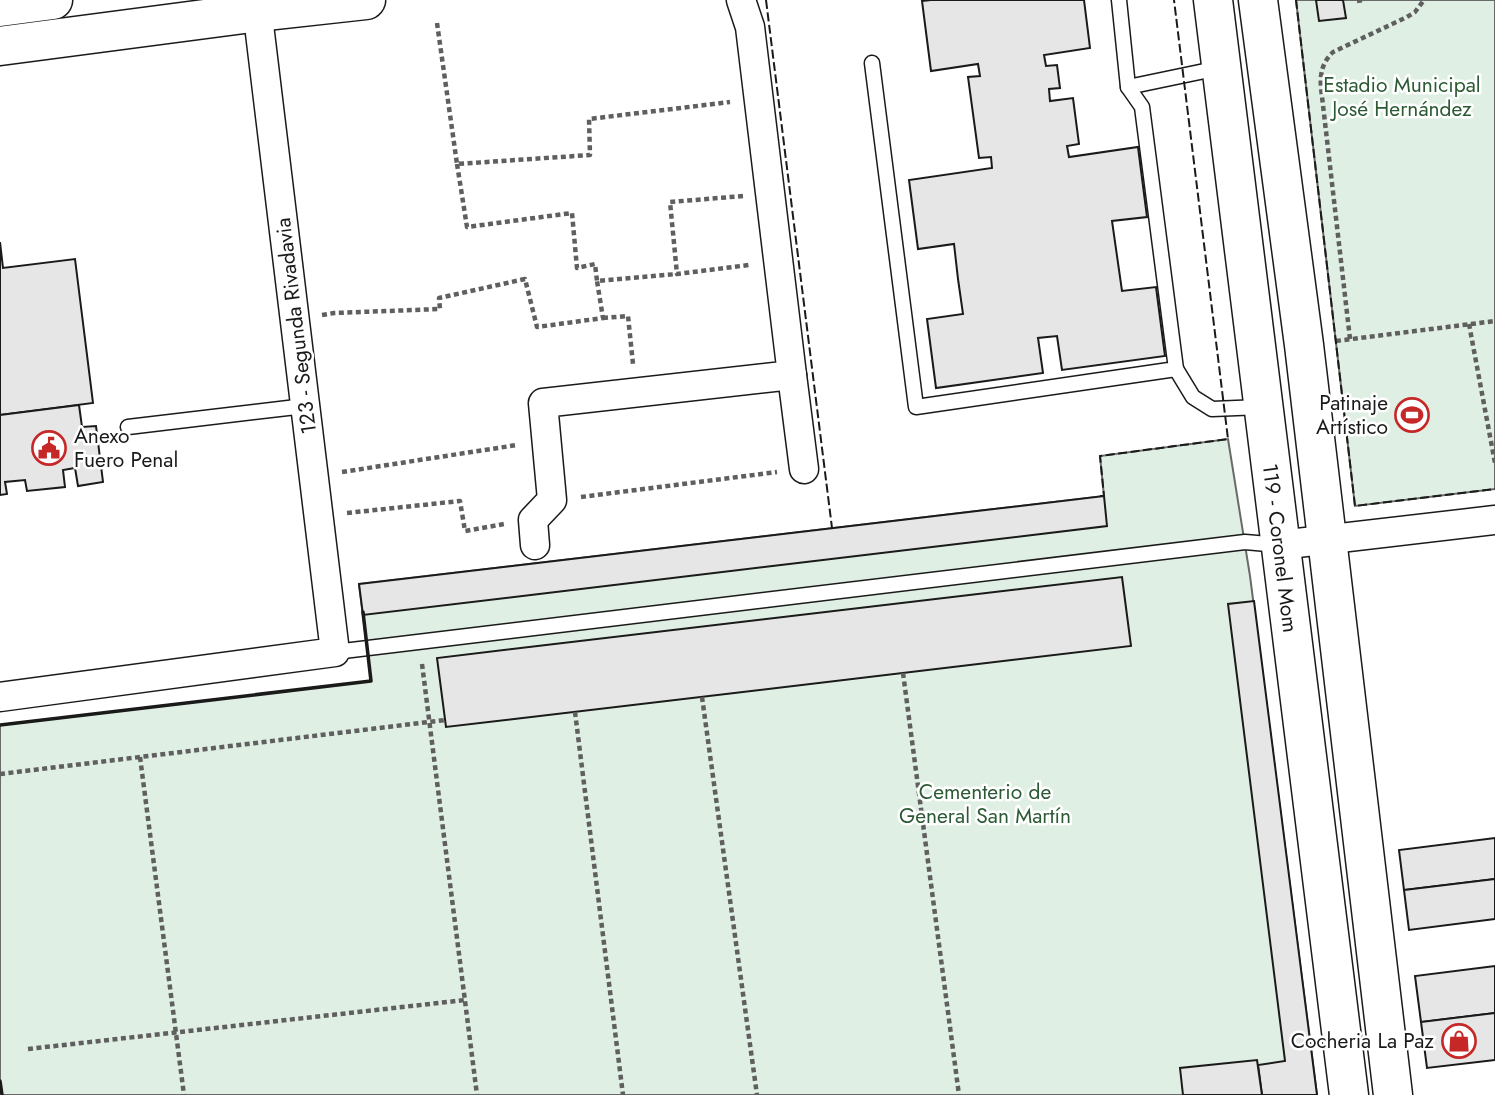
<svg xmlns="http://www.w3.org/2000/svg" width="1495" height="1095" viewBox="0 0 1495 1095" font-family="Jost,sans-serif">
<style>
.green{fill:#e0efe3;stroke:#6a6a6a;stroke-width:2}
.building{fill:#e6e6e6;stroke:#1a1a1a;stroke-width:2}
.lines{fill:none;stroke-linecap:round;stroke-linejoin:round}
.service-casing{stroke:#1a1a1a;stroke-width:17}
.minor-casing{stroke:#1a1a1a;stroke-width:31}
.secondary-casing{stroke:#1a1a1a;stroke-width:41}
.path{stroke:#5f5f5f;stroke-width:4.5;stroke-dasharray:5 3.5;stroke-linecap:butt}
.service{stroke:#fff;stroke-width:14}
.minor{stroke:#fff;stroke-width:28}
.secondary{stroke:#fff;stroke-width:38}
.fence{stroke:#1a1a1a;stroke-width:2;stroke-dasharray:9 3.5;stroke-linecap:butt}
.wall{stroke:#1a1a1a;stroke-width:3.5}
.labels{text-anchor:middle;dominant-baseline:central;stroke-width:5;stroke-linejoin:round;paint-order:stroke}
.park-label{font-size:21px;fill:#2b5a34;stroke:#fff}
.street-label{font-size:21px;fill:#1a1a1a;stroke:#fff}
.poi-label{font-size:21px;fill:#1a1a1a;stroke:#fff;text-anchor:end}
</style>
<rect width="100%" height="100%" fill="#fff"/>
<g class="green">
<path d="M1296,0H1495V489L1355,506Z"/>
<path d="M1228,439L1250,576L1317,1095H2L0,1081V725L371,681L359,584L1104,496L1100,456Z"/>
</g>
<g class="building">
<path d="M931,0H1084L1090,48L1044,55L1046,66L1057,65L1060,88L1049,89L1050,101L1073,98L1079,144L1067,146L1069,157L1138,147L1147,217L1112,221L1122,291L1156,287L1165,356L1062,370L1057,336L1038,338L1043,373L936,388L927,319L963,314L958,279L954,244L918,249L909,180L992,168L991,157L979,158L968,77L980,76L978,64L931,71L922,1Z"/>
<path d="M1316,0H1343L1346,18L1319,21Z"/>
<path d="M0,242L3,268L75,259L93,403L0,415Z"/>
<path d="M79,405L82,427L96,426L103,482L78,486L75,468L63,470L65,487L27,491L25,480L5,482L7,494L0,495V415Z"/>
<path d="M1104,496L1107,526L363,615L359,584Z"/>
<path d="M1122,577L1131,646L446,727L437,658Z"/>
<path d="M1254,601L1317,1095H1262L1258,1065L1285,1061L1228,604Z"/>
<path d="M1495,838V879L1404,890L1399,850Z"/>
<path d="M1495,879V919L1409,930L1404,890Z"/>
<path d="M1495,966V1013L1421,1022L1415,976Z"/>
<path d="M1495,1013V1060L1427,1068L1421,1022Z"/>
<path d="M1257,1060L1262,1095H1183L1180,1068Z"/>
</g>
<g class="lines">
<g class="service-casing">
<g id="service">
<path d="M872,63L916,407L1176,369L1142,107L1128,87L1119,0"/>
<path d="M1128,87L1219,68"/>
<path d="M1176,369L1193,397L1212,409L1261,407"/>
<path d="M128,427L305,406"/>
<path d="M335,652L1245,542L1279,545"/>
</g>
</g>
<g class="minor-casing">
<g id="minor">
<path d="M792,375L804,469"/>
<path d="M535,545L533,520L552,500L543,403L792,375L750,27L741,0"/>
<path d="M1280,545L1495,520"/>
<path d="M0,697L335,652L256,0"/>
</g>
</g>
<g class="secondary-casing">
<g id="secondary">
<path d="M1213,0L1349,1095"/>
<path d="M1258,0L1304,345L1393,1095"/>
<path d="M0,7L53,0"/>
<path d="M0,46L258,12L366,0"/>
</g>
</g>
<g class="path">
<path d="M1357,1L1365,0"/>
<path d="M437,23L457,164L590,155L589,119L730,102"/>
<path d="M457,164L467,227L572,213L577,268L595,264L597,281"/>
<path d="M743,196L670,202L677,274L749,265"/>
<path d="M322,315L334,313L440,309L439,298L525,279L537,327L603,318L597,281L677,274"/>
<path d="M603,318L628,316L633,364"/>
<path d="M1469,324L1495,463"/>
<path d="M1350,339L1321,88C1320,73 1322,63 1333,52L1407,17L1415,12L1424,0"/>
<path d="M1336,341L1495,321"/>
<path d="M342,472L517,445"/>
<path d="M581,497L777,472"/>
<path d="M347,513L460,501L465,531L504,524"/>
<path d="M422,664L477,1095"/>
<path d="M903,673L959,1095"/>
<path d="M702,697L757,1095"/>
<path d="M575,712L623,1095"/>
<path d="M140,757L184,1095"/>
<path d="M0,774L445,720"/>
<path d="M28,1049L465,1000"/>
</g>
<use href="#service" class="service"/>
<use href="#minor" class="minor"/>
<use href="#secondary" class="secondary"/>
<g class="fence">
<path d="M766,0L832,528H836"/>
<path d="M1296,0L1355,506L1495,489"/>
<path d="M1100,496H1104L1100,456L1228,439L1174,0"/>
</g>
<g class="wall">
<path d="M0,725L371,681L363,612"/>
<path d="M0,1081L2,1095"/>
</g>
</g>
<defs>
<g id="stadium-ring" transform="scale(1.75)"><circle r="9.5" fill="#fff" stroke="#c62828" stroke-width="1.5"/><path d="M0-5a6.5 5 0 1 0 0 10a6.5 5 0 1 0 0-10ZM-3.5-1.8h7v3.6h-7Z" fill="#c62828"/></g>
<g id="civic-ring" transform="scale(1.75)"><circle r="9.5" fill="#fff" stroke="#c62828" stroke-width="1.5"/><path d="M-.6-6.5H3V-4.5H.6V-3L4-1V1h2V6H-6V1h2V-1L-.6-3ZM-1.2 2.5V6h2.4V2.5Z" fill="#c62828"/></g>
<g id="shop-ring" transform="scale(1.75)"><circle r="9.5" fill="#fff" stroke="#c62828" stroke-width="1.5"/><path d="M-5-2.5h2.3a2.7 3.5 0 0 1 5.4 0H5L5.5 6h-11ZM-1.5-2.5h3a1.5 2.3 0 0 0-3 0Z" fill="#c62828"/></g>
</defs>
<g fill-rule="evenodd">
<use href="#stadium-ring" x="1412" y="415"/>
<use href="#civic-ring" x="49" y="448"/>
<use href="#shop-ring" x="1459" y="1041"/>
</g>
<g class="labels">
<g class="park-label">
<text x="1402" y="85">Estadio Municipal<tspan x="1402" dy="24">José Hernández</tspan></text>
<text x="985" y="792">Cementerio de<tspan x="985" dy="24">General San Martín</tspan></text>
</g>
<g class="street-label">
<text transform="translate(296 326) rotate(-97)">123 - Segunda Rivadavia</text>
<text transform="translate(1280 548) rotate(83)">119 - Coronel Mom</text>
</g>
<g class="poi-label">
<text x="1388" y="403">Patinaje<tspan x="1388" dy="24">Artístico</tspan></text>
<text x="74" y="436" text-anchor="start">Anexo<tspan x="74" dy="24">Fuero Penal</tspan></text>
<text x="1434" y="1041">Cocheria La Paz</text>
</g>
</g>
</svg>
